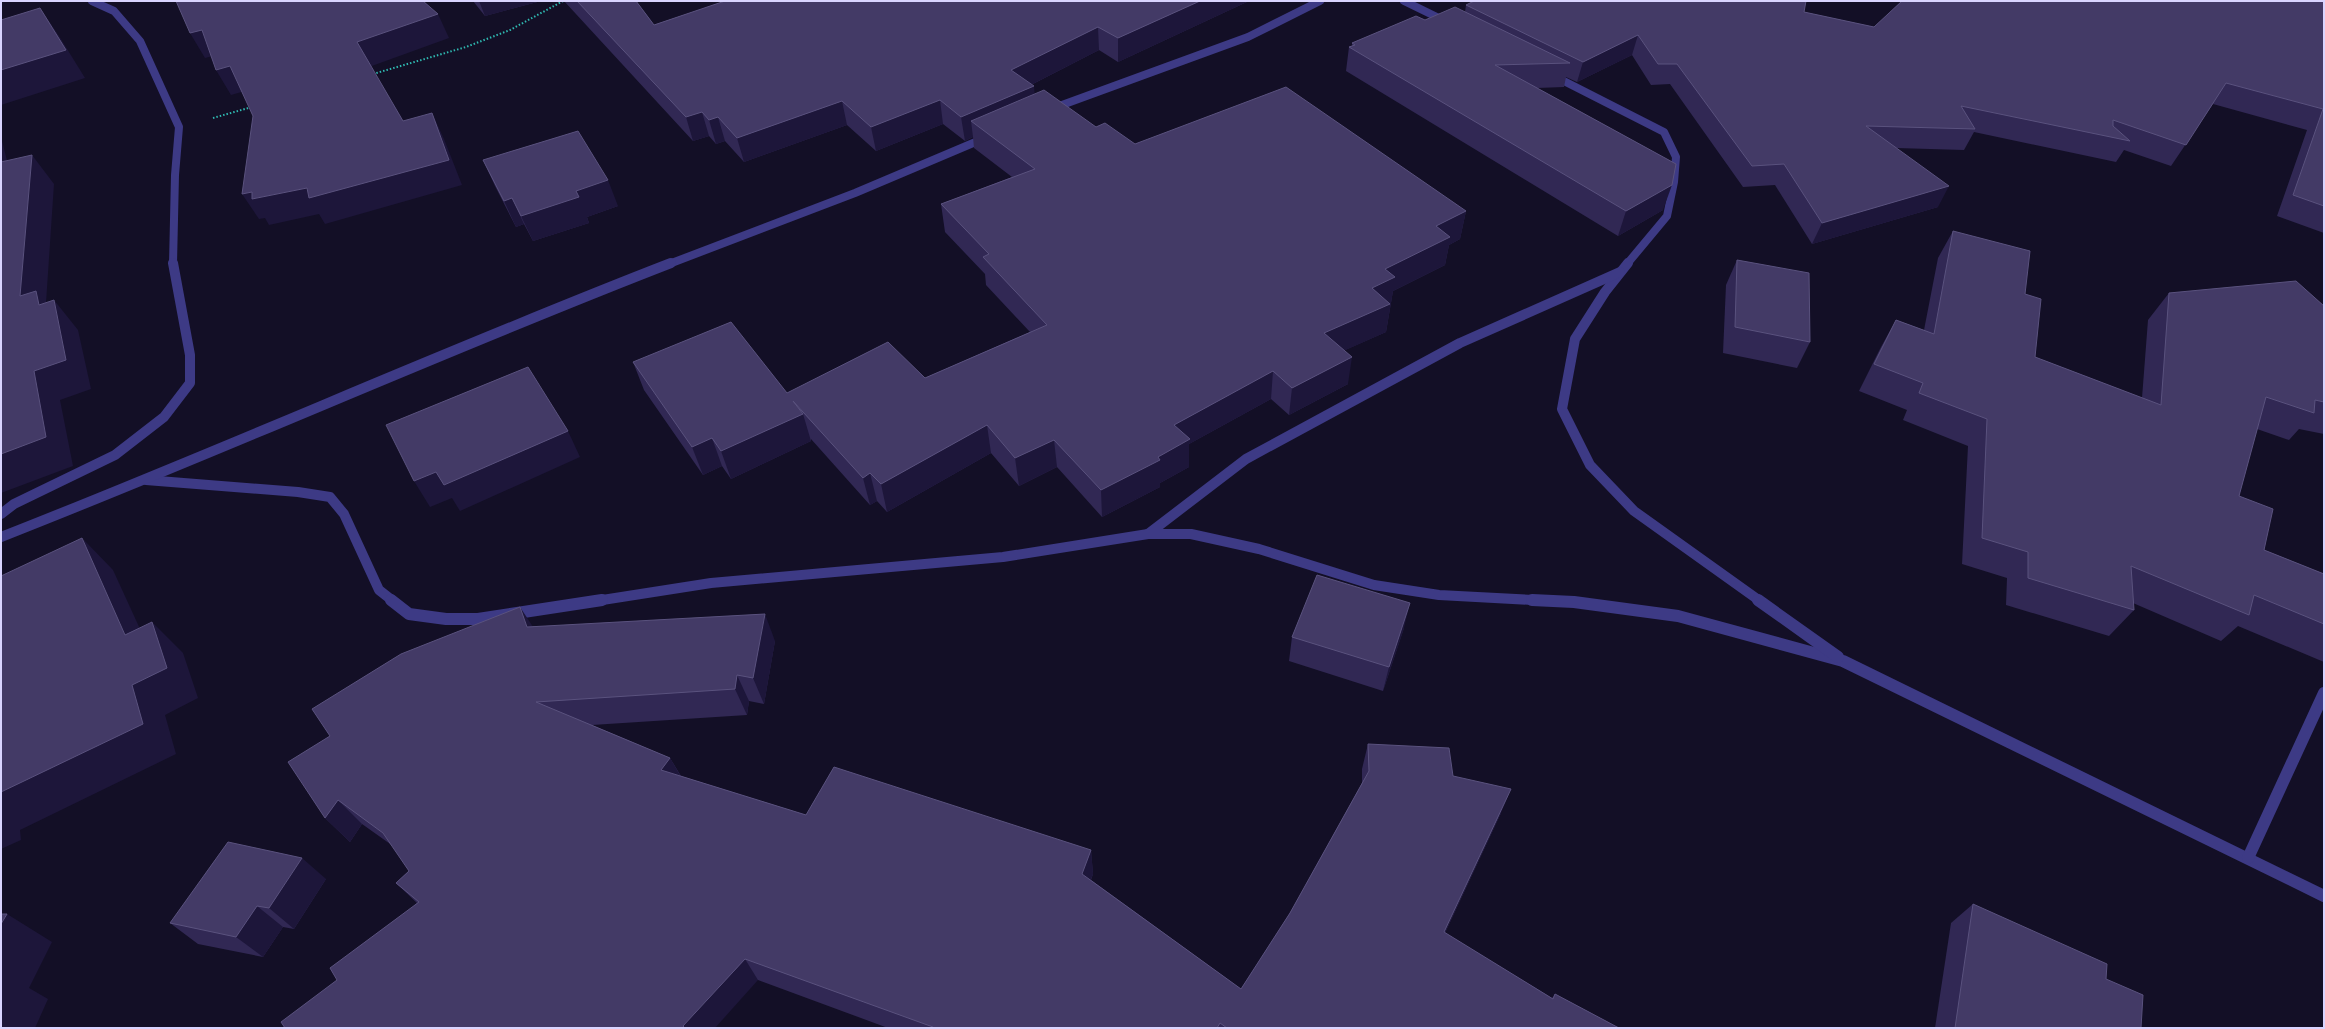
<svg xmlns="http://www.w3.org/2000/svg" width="2325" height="1029" viewBox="0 0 2325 1029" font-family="Cabin,sans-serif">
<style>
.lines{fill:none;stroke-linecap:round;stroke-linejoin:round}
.path{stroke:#2fb8b0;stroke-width:2;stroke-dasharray:1.5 2;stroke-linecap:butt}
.street-far2{stroke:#3d3a85;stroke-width:8}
.street-far1{stroke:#3d3a85;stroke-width:10}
.street{stroke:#3d3a85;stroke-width:12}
.wall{fill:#312854}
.shaded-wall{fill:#1d163a}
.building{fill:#433a66;stroke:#5a527e}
</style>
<rect width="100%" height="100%" fill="#130f26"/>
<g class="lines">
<g class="path">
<path d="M373,74L466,47L510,30L563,1"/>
<path d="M213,118L252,107"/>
</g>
<g class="street-far2">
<path d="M92,1L114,11L140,41L179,127L175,175L173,264"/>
<path d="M1404,1L1445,21"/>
<path d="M1554,76L1664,132L1676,157L1674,182L1667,216L1627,264"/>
<path d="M1051,109L1248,37L1320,1"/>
<path d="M669,264L855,193L985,138"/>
</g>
<g class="street-far1">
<path d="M1628,263L1605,292L1575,339L1562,409L1590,465L1634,511L1760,601"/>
<path d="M146,480L298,492L330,497L344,514L379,590L393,601"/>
<path d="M1,514L14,504L115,455L164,417L190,383V355L173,263"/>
<path d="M1148,534L1246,459L1460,343L1620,272"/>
<path d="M1,537C226,449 446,350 671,263"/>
<path d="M596,601L711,583L1003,557L1148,534H1191L1259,549L1374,585L1439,595L1552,601"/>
</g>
<g class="street">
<path d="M391,600L409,614L446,619H478L602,600"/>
<path d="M1532,600L1574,602L1678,616L1843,661L2324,896"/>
<path d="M1758,600L1838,657"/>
<path d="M2248,858L2324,693"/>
</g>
</g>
<g class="wall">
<path d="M473,1H541L485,16Z"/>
<path d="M564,1H636L654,25L725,1H1249L1118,62L1099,50L1031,85L1034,94L1096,127L1135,144L1466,211L1460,239L1449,245L1445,265L1393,291L1386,332L1345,350L1348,384L1289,415L1271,399L1189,444V467L1160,483V487L1102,517L1057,467L1019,486L991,453L887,512L877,501L870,505L811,439V441L731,479L722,466L703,475L644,390L633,362L787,393L925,378L1030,332L986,285L985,274L945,232L941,204L1012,177L974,148L973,137L965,141L943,124L876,151L847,125L744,162L725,141L716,144L709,136L693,141Z"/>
<path d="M2324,1V233L2277,216L2307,130L2213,104L2171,166L2124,150L2116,162L1974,132L1964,150L1896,148L1938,207L1812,244L1775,185L1743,187L1670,84L1651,85L1632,55L1577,82L1566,77L1564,87L1537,88L1663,210L1618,236L1346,71L1349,47L1352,46V43L1425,20L1465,12L1466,5L1804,12L1874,27Z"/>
<path d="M483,160L618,206L587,217L589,223L533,241L524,224L516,227L495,186Z"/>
<path d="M1953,231L2025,294L2035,357L2142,398L2148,320L2169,293L2324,306V434L2299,429L2289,440L2257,429L2239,496L2264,550L2324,574V662L2238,626L2221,641L2133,603L2134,610L2109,636L2006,605L2007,578L1962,564L1968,446L1903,420L1907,410L1859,391L1881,347L1896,320L1924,330L1938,258Z"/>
<path d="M1737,260L1810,342L1797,368L1723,353L1726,285Z"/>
<path d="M533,626L775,641L764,704L749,701L747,715L592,725L670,758L681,776L806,815L1091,850L1093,874L1091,880L1241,989L1290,913L1362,783V769L1368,744L1453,776L1501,813L1445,933L1552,998L1555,994L1619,1028H888L758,980H337L417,903L396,883L409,871L393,846L362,824L350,842L325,818L330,736Z"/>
<path d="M1404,628L1383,691L1289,661L1292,637Z"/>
<path d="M326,879L294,929L283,927L263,957L198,944L170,923Z"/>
<path d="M1973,904L2106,979L2141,1028H1935L1951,923Z"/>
</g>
<g class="shaded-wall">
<path d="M479,1H541L485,16Z"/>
<path d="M1200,1H1249L1118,62V38Z"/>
<path d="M40,8L59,36L85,78L1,105V70Z"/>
<path d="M438,14L449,38L369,67L357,42Z"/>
<path d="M1098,27L1099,50L1013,94L1011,70Z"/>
<path d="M202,30L217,55L205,58L190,33Z"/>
<path d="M1638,35L1632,55L1577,82L1583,62Z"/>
<path d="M230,66L245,91L231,95L216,70Z"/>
<path d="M1034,86L1036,110L971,121L973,137L965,141L961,117Z"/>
<path d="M940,100L943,124L876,151L871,127Z"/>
<path d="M842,101L847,125L744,162L737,138Z"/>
<path d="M702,112L709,136L693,141L686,117Z"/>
<path d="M432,113L444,139L462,185L325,224L319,214L269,225L265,218L259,219L242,194Z"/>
<path d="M718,117L725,141L716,144L709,120Z"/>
<path d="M1,137L15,192L1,175Z"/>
<path d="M32,155L54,184L46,303L54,300L78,330L91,389L60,400L73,466L1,493V454L20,296Z"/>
<path d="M608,180L618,206L587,217L589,223L533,241L521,216L576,191Z"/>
<path d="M1672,185L1663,210L1618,236L1626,211Z"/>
<path d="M1949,186L1938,207L1812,244L1822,223Z"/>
<path d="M512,198L524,224L516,227L504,201Z"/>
<path d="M1466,211L1460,239L1449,245L1445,265L1393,291L1386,332L1321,361L1324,333L1372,288L1385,269L1436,226Z"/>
<path d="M1352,357L1348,384L1289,415L1292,388Z"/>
<path d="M1273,371L1271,399L1189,444V467L1160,483V487L1102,517L1101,490L1174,425Z"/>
<path d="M803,414L811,441L731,479L721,451Z"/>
<path d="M987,425L991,453L887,512L881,484Z"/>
<path d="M568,431L580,457L460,511L452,498L430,507L414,481L436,472Z"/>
<path d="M712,438L722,466L703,475L692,447Z"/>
<path d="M1054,440L1057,467L1019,486L1015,458Z"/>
<path d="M870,473L877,501L870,505L863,478Z"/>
<path d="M82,538L113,570L157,666L125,635Z"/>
<path d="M1410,603L1404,628L1383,691L1389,667Z"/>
<path d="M520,607L537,633L527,627Z"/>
<path d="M765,614L775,641L764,704L753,678Z"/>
<path d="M152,622L183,653L198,698L165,715L176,754L20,830L21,840L1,849V792Z"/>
<path d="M737,675L749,701L747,715L735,689Z"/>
<path d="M670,758L684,782L661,770Z"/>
<path d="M1511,789L1501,813L1435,954L1444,932Z"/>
<path d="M338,800L362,824L350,842L325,818Z"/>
<path d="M1091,850L1093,874L1084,897L1082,874Z"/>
<path d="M302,858L326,879L294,929L269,908Z"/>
<path d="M257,906L283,927L263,957L236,937Z"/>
<path d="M7,914L52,942L29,988L48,999L35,1028H1V924Z"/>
<path d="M745,959L758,980L715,1028H684L683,1026Z"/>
</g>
<g class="building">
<path d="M176,1H423L438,14L357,42L403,121L432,113L449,160L309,198L307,188L252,199V192L242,194L253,116L230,66L216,70L202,30L190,33Z"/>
<path d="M577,1H636L654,25L725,1H1200L1118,38L1098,27L1011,70L1034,86L961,117L940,100L871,127L842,101L737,138L718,117L709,120L702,112L686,117Z"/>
<path d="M1474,1H1806L1804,12L1874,27L1902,1H2324V206L2293,195L2323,109L2226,83L2186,145L2113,120V126L2130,141L1961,106L1975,129L1866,126L1949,186L1822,223L1784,164L1752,166L1677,64H1658L1638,35L1583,62L1466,5Z"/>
<path d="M1455,7L1570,63L1495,65L1676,164L1672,185L1626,211L1349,47L1355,45L1352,43L1416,16L1425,20Z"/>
<path d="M40,8L66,50L1,70V20Z"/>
<path d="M1286,87L1466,211L1436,226L1450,237L1385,269L1395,277L1372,288L1390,304L1324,333L1352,357L1292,388L1273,371L1174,425L1190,439L1158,457L1160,460L1101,490L1054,440L1015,458L987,425L881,484L870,473L863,478L793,401L803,414L721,451L712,438L692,447L633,362L731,322L787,393L888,342L925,378L1047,325L983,257L989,254L941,204L1035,169L971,121L1044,90L1096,127L1105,123L1135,144Z"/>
<path d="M578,131L608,180L576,191L579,197L521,216L512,198L504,201L483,160Z"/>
<path d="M32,155L20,296L36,291L39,305L54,300L66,360L34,371L46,437L1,454V162Z"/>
<path d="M1953,231L2030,251L2025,294L2041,299L2035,357L2161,405L2169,293L2296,281L2324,306V402L2315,400L2314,413L2266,397L2239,496L2273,509L2264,550L2324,574V624L2254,595L2249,615L2131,566L2134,610L2028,578V552L1982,538L1987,419L1919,393L1923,383L1874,364L1896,320L1934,334Z"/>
<path d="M1737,260L1809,273L1810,342L1735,327Z"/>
<path d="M528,367L568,431L444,485L436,472L414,481L386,425Z"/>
<path d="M82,538L125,635L152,622L167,668L132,685L143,724L1,792V576Z"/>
<path d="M1317,575L1410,603L1389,667L1292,637Z"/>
<path d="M520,607L527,627L765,614L753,678L737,675L735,689L536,702L670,758L661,770L806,815L834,767L1091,850L1082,874L1241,989L1290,913L1369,771L1368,744L1449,748L1453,776L1511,789L1444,932L1553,999L1555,994L1619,1028H1227L1220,1023L1217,1028H932L933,1027L745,959L683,1026L685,1028H285L281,1022L337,980L330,968L419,902L396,883L409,871L383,833L338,800L325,818L288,762L330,736L312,709L401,654Z"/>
<path d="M228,842L302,858L269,908L257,906L236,937L170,923Z"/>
<path d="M1973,904L2107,964L2106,979L2143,995L2141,1028H1955Z"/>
<path d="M1,914H7L1,924Z"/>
</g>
<rect width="2325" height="1029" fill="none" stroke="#d9d4ff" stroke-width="4"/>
</svg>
